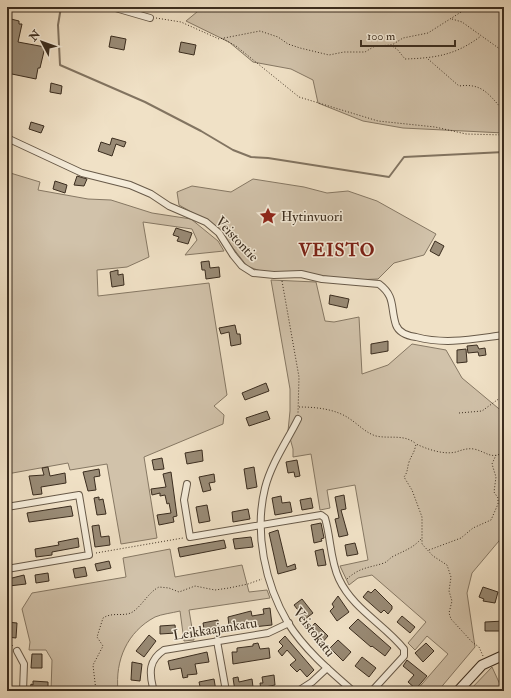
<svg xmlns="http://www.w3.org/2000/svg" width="511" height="698" viewBox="0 0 511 698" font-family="'IM FELL Double Pica',serif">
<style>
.green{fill:#d1c2aa;stroke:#867864}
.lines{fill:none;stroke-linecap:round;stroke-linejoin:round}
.stream{stroke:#827461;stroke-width:2}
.building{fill:#998b76;stroke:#3b2d1f}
.street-casing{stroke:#685a49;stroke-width:8}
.secondary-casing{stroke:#3b2d1f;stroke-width:11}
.path{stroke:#3b2d1f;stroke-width:1;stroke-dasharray:1 2;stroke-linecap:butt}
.street{stroke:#f5ecda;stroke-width:6}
.secondary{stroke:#f5ecda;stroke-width:9}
.labels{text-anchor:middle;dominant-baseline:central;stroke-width:3;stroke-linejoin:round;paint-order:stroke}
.poi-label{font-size:14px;fill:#3b2d1f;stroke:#f5ecda;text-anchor:start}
.street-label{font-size:14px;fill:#3b2d1f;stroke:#f5ecda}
.district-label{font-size:18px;font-weight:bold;letter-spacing:1px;fill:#7a1f14;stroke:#f5ecda}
</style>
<rect width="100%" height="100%" fill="#f0e1c6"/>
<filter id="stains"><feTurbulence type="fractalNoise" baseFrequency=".005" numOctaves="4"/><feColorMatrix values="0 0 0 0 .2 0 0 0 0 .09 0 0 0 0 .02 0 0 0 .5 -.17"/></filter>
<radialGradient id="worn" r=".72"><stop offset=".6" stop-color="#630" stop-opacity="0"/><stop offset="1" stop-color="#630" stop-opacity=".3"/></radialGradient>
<g class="green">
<path d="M203,7H504V133L403,128L363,121L318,103L313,80L291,69L253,62L229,42L186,21Z"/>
<path d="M7,172L40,182L38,190L88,199L111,200L152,213L191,219L218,241L224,251L185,255L197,240L192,229L143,222L149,257L127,267L97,270L98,296L209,283L227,395L214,406L224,415L223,424L144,457L157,538L121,544L107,464L70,470L68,463L7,474Z"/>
<path d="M253,179L304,187L327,193L348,191L377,201L436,234L424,255L394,263L378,279L352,280L304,273L263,272L247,266L226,239L209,222L179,205L177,192L192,186L231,192Z"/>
<path d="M271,280L316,282L325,321L334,322L359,317L362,374L388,365L412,344L446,350L462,378L504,413V535L472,573L467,593L475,647L438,691H416L448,654L427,636L415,650L408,643L426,622L372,575L358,578L349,585L340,566L368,560L355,485L327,490L330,508L320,510L311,454L293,457V449L288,431L290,411V389Z"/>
<path d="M170,549L175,577L242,565L249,592L267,590L270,598L189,610L194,640L184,641L180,611C172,613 162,614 155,617C127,632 115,660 118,691H51L52,660L46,650H29L30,642L22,609L32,593L126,577L123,558Z"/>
<path d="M492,667L503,691H469Z"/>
</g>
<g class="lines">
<path class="stream" d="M61,7L58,25L60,65L145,102L201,131L233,150L251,157L268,158L389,177L404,157L504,152"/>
</g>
<g class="building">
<path d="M11,19L19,21V24H22L18,42L45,47L40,68H38L36,79L7,73V22H11Z"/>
<path d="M111,36L126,39L124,50L109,47Z"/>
<path d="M181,42L196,45L194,55L179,52Z"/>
<path d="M51,83L62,86L61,94L50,92Z"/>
<path d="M31,122L44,126L41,133L29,129Z"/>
<path d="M112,138L126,142L124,147L116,144L112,156L98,151L101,142L110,145Z"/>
<path d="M77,176L87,179L84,186L74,185Z"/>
<path d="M55,181L67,185L65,193L53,189Z"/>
<path d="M176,228L192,233L188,244L177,241L179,237L173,235Z"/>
<path d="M435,241L444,246L439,256L430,251Z"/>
<path d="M209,261L210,268L219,267L220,277L206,279L205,270H202L201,262Z"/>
<path d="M118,270V275L123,274L124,285L112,287L110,272Z"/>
<path d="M330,295L349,299L347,308L329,304Z"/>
<path d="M235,325L237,334H240L241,344L231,346L229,332L221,334L219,328Z"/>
<path d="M388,341V351L371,354V344Z"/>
<path d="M477,345L479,349L485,348L486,355L479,356L478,352L468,353L467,346Z"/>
<path d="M466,349L467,362L457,363V350Z"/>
<path d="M266,383L269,391L245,400L242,393Z"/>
<path d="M267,411L270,419L249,426L246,418Z"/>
<path d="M202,450L203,461L187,464L185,453Z"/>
<path d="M162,458L164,469L154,470L152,460Z"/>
<path d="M297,460L300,476L295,477L294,472L288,473L286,462Z"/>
<path d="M48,467L50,476L65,473L66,483L41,487L42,494L33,495L29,476L44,475L42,468Z"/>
<path d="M254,467L257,487L247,489L244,469Z"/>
<path d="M99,469L100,476L94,477L96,490L88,491L83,472Z"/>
<path d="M171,472L177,516L173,517L174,522L159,525L157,515L171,513L169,503L167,504L165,495L160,496V493L152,495L151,489L166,487L163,474Z"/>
<path d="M214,474L215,482L209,483L211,490L203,492L199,477Z"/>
<path d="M344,495L346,509L341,510L348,535L339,537L335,519L339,518L335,497Z"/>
<path d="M281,496L282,503L290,502L292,512L275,515L272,498Z"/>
<path d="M99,497V500L103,499L106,514L97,515L94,498Z"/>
<path d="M311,498L313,508L302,510L300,500Z"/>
<path d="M207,505L210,521L199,523L196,507Z"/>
<path d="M71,506L73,516L29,522L27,513Z"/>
<path d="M248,509L250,519L233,522L232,512Z"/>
<path d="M321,523L324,538L321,539L322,541L314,543L311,525Z"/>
<path d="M99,525L101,537L109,536L110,545L95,547L92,526Z"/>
<path d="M278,530L287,567L295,564L296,569L278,574L269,533Z"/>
<path d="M251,537L253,547L235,549L233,539Z"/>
<path d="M78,538L79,547L52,552V555L36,557L35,549L59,545L58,542Z"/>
<path d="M224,540L226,548L180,557L178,548Z"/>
<path d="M355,543L358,554L347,556L345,545Z"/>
<path d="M323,549L326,565L318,566L315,551Z"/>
<path d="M109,561L111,568L97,571L95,564Z"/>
<path d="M85,567L87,576L75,578L73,569Z"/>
<path d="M48,573L49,581L36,583L35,575Z"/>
<path d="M24,575L26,584L9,586L8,579Z"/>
<path d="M483,587L498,592L495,603L483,601L484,599L479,597Z"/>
<path d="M375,589L392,606V609L388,614L384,610L381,613L363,597L368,591L371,593Z"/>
<path d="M338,596L349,612L337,621L330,611L334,607L332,604Z"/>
<path d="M302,599L313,613L305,619L294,605Z"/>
<path d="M270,608L272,625L253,627V622L229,626L228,617L251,611L252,616L264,614L263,609Z"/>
<path d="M402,616L415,627L410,633L397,622Z"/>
<path d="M358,619L391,648L385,656L372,646L371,647L349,628Z"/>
<path d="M218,620L220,632L205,634L203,623Z"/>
<path d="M504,621V631H485V622Z"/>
<path d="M7,622L17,623L16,638L7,637Z"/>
<path d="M315,623L328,636L321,644L307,632Z"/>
<path d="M175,625L176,633L160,634V626Z"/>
<path d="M149,635L156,641L144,657L136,651Z"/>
<path d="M285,636L314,670L307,677L300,669L297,672L290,665L296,660L287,650L282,656L278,651L283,646L279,642Z"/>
<path d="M338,640L351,652L343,661L330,648Z"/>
<path d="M258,643L260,649L269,648L270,658L233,664L232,652H237V648L253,646V644Z"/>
<path d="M426,643L434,651L423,662L415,653Z"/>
<path d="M207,652L209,662L195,664L197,674L187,675L188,677L183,678L181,668L170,670L168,661Z"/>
<path d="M32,654H42V668H31Z"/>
<path d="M362,657L376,668L369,677L355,666Z"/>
<path d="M407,660L427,676L416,689L408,682L414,675L403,666Z"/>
<path d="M132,662L142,664L140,681L131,680Z"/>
<path d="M274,675L275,685L265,687L266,691H261L260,683H263L262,677Z"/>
<path d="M238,677L239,682L252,679L253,687L247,688L248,691H235L233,678Z"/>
<path d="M214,679L216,691H201L199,682Z"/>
<path d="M33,681L48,682V687H41V691H30L31,684L33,685Z"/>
</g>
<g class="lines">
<g class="street-casing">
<g id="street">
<path d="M112,7L150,18"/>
<path d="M7,138L82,173L130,185L151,194L169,206L206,222L219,233L233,255L242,266L253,273L274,275L301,274L322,279L379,284C396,297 390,307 396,325C399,333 409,336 416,337C446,345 473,339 504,335"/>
<path d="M298,419C287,441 271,464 265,488C254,532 265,584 288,623C305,650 330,671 353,691"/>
<path d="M187,484L184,500L190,537L321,515L325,518C331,538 330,560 339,579C353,609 384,624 404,649V656L372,691"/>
<path d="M7,507L79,495L89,555L7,569"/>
<path d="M217,641L226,691"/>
<path d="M17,651L24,664L23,691"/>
<path d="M153,688C149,672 149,660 164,650L268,633L289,623"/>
<path d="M298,691L312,682L327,668"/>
</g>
</g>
<g class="secondary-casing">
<path id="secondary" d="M458,691L482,665L504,655"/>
</g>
<g class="path">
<path d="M156,18L181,22L219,39L260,31L278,37L288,44L300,48L329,55L344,52H365L375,46L392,45L403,38L428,33L469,7"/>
<path d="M452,19L462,22L504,52"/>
<path d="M223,39L236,46L299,97L378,121L435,127L466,134L504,135"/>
<path d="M390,45L397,49L405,59C436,58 456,55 481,36"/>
<path d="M428,59L459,86C481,83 488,93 501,108H504"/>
<path d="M282,281L299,377L298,413"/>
<path d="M299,407C316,407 336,409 350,419C359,425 366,433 376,436C390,439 403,434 415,443"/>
<path d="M459,413L482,411L504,395"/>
<path d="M429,550L461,538L473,528L491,520L498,504V498L494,492L496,477L492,464L496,455"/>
<path d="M96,553L183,538"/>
<path d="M347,579C360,567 369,568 384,563C387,562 389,559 392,557C403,551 412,549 421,539"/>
<path d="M7,643H10L13,646"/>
<path d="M483,656L479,647L472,642L451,619L449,613L452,601L449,591L451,577L447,565L433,556L422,544V517L412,490L404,477C408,472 407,468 409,462C412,454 414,454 416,444C427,449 443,455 456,452C462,450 467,448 474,449C487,452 491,460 504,452"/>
<path d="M96,691L93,665L103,646L97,637L103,618C114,611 125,618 134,611C143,604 149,592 159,587L169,588L179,592L195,586L215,590L229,588L248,584L262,579"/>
</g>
<use href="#street" class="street"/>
<use href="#secondary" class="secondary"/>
</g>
<defs>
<g id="sight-bare" transform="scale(1.38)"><path d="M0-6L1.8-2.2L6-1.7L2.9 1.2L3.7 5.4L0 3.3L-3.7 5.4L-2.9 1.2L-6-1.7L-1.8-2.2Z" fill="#8f2418" stroke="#f5ecda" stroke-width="2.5" paint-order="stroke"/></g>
</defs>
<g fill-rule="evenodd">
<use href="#sight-bare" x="268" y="216"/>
</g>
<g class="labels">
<g class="poi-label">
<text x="281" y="216">Hytinvuori</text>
</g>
<g class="street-label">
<text transform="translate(237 239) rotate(47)">Veistontie</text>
<text transform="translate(215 629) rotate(-9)">Leikkaajankatu</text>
<text transform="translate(314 632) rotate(52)">Veistokatu</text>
</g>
<g class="district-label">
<text x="337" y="250">VEISTO</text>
</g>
</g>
<rect width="511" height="698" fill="none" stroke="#f0e1c6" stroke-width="24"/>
<rect x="8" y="8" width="495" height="682" fill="none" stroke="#3b2d1f" stroke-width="2"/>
<rect x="12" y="12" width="487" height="674" fill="none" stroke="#3b2d1f"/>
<g transform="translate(42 42) rotate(311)" stroke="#f5ecda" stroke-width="3" paint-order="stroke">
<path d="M0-3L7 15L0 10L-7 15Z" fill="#3b2d1f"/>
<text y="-6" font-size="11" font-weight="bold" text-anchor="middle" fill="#3b2d1f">N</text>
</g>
<path d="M361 40v6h94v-6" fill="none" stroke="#3b2d1f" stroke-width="2"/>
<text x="367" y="40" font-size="12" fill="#3b2d1f" stroke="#f5ecda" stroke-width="3" paint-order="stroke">100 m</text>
<rect width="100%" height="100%" filter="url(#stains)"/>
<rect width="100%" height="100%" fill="url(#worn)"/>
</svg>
